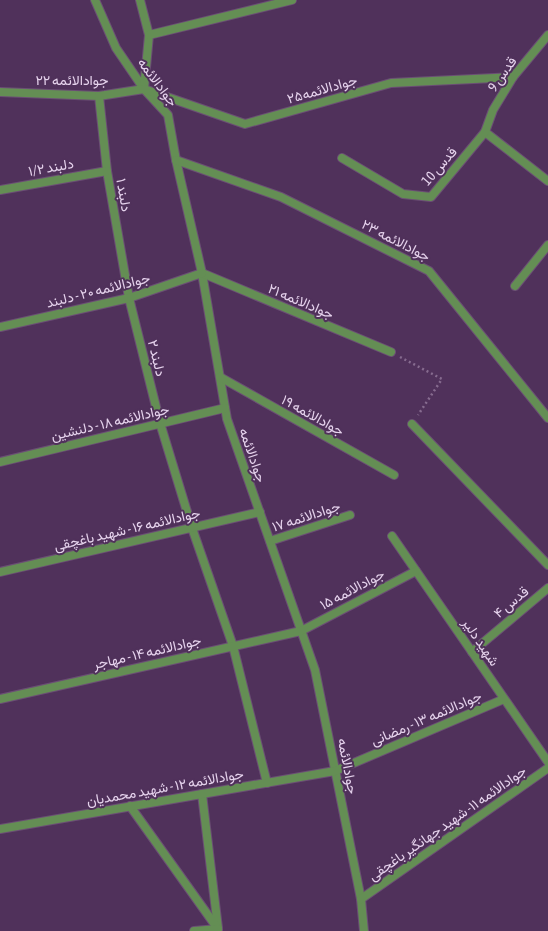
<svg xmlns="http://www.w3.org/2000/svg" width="548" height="931" viewBox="0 0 548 931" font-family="'Asap Condensed',Vazirmatn,sans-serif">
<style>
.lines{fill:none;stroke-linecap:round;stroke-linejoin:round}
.minor-casing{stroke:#6b4e75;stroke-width:10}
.path{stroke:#866b8f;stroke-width:2.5;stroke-dasharray:2 3;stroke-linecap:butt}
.minor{stroke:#648e54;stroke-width:8}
.labels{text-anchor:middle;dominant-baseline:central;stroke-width:4;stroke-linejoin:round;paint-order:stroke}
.street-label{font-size:14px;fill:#e6d3ed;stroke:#50315b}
</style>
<rect width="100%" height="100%" fill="#50315b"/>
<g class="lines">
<g class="minor-casing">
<g id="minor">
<path d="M95,0L116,48L144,89L168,115L176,160L202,273L227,419L315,670L361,899L364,931"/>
<path d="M140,0L149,35L144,89"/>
<path d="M149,35L292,0"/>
<path d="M0,92L99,96L144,89L245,124L391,83L513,77"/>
<path d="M99,96L107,171L129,298L160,423L192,528L233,646L267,783"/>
<path d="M485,132L548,181"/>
<path d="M342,158L403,194L431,197L485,132L493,110L513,77L548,35"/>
<path d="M176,160L281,197L429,271L548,418"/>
<path d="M0,190L107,171"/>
<path d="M202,273L391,352"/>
<path d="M515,286L548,245"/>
<path d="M0,327L129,298L202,273"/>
<path d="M220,377L394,475"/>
<path d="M412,424L548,565"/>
<path d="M0,462L225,408"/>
<path d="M392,536L548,762"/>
<path d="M270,541L350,515"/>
<path d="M0,572L260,512"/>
<path d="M472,652L548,588"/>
<path d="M0,699L301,631L416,571"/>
<path d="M202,794L218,928"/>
<path d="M130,806L218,929"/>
<path d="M0,829L335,771L504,699"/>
<path d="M361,899L548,768"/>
<path d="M194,931L218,929"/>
</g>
</g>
<path class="path" d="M400,357L442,379L418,415"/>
<use href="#minor" class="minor"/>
</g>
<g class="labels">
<g class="street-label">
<text transform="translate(502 74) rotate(-55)">قدس 9</text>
<text x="72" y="80">جوادالائمه ۲۲</text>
<text transform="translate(158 82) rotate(53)">جوادالائمه</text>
<text transform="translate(322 89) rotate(-16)">جوادالائمه۲۵</text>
<text transform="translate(439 166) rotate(-49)">قدس 10</text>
<text transform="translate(51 167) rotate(-10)">دلبند ۱/۲</text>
<text transform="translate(124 195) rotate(80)">دلبند ۱</text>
<text transform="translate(396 240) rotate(27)">جوادالائمه ۲۳</text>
<text transform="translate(98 290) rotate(-14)">جوادالائمه ۲۰ - دلبند</text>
<text transform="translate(301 301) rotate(23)">جوادالائمه ۲۱</text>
<text transform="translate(157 358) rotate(76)">دلبند ۲</text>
<text transform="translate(313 415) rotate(29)">جوادالائمه ۱۹</text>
<text transform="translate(110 422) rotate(-13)">جوادالائمه ۱۸ - دلنشین</text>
<text transform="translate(253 455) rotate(71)">جوادالائمه</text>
<text transform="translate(306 516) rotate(-18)">جوادالائمه ۱۷</text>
<text transform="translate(127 529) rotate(-13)">جوادالائمه ۱۶ - شهید باغچقی</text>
<text transform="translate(352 589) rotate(-28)">جوادالائمه ۱۵</text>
<text transform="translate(511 602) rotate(-40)">قدس ۴</text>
<text transform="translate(481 642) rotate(56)">شهید دلیر</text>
<text transform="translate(147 652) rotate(-13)">جوادالائمه ۱۴ - مهاجر</text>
<text transform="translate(426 718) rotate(-23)">جوادالائمه ۱۳ - رمضانی</text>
<text transform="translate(348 766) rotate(79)">جوادالائمه</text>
<text transform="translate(165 787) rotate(-10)">جوادالائمه ۱۲ - شهید محمدیان</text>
<text transform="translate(447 823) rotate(-35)">جوادالائمه ۱۱- شهید جهانگیر باغچقی</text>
</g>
</g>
</svg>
